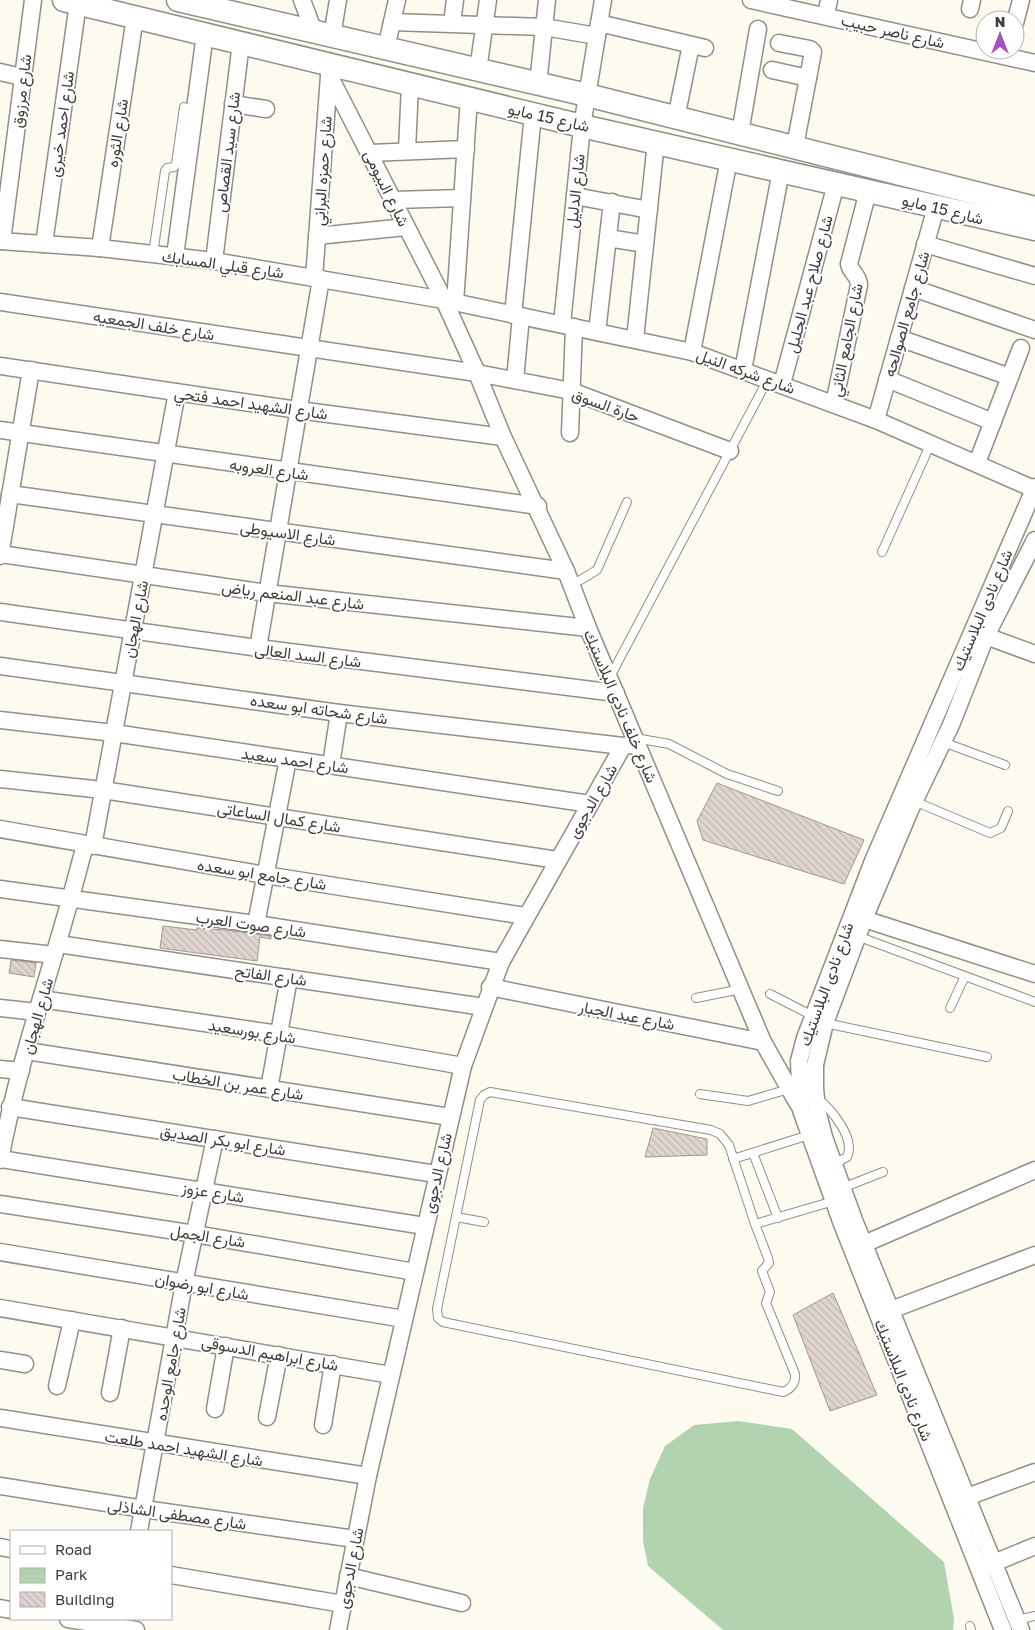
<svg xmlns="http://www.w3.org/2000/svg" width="1035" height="1630" viewBox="0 0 1035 1630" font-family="'Golos Text',Vazirmatn,sans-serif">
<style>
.park{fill:#b1d3b0}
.building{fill:url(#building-back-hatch);stroke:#a29894}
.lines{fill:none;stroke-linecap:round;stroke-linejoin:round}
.lane-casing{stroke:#928f86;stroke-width:10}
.street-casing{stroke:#928f86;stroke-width:19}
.secondary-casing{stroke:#928f86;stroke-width:25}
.lane{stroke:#fff;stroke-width:8}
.street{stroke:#fff;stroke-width:16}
.secondary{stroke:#fff;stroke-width:22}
.labels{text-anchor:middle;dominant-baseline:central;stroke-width:4;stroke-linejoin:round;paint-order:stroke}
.street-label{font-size:16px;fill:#3d3c38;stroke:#fff}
</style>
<defs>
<pattern id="building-back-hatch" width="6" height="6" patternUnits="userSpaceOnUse" patternTransform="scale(1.25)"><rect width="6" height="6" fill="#dfd4d0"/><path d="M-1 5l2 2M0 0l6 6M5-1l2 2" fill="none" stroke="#c0b7b3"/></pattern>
</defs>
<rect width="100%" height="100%" fill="#fdfaf0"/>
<path class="park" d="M738,1421L792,1429L944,1562L954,1619L953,1630H723L648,1566L643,1541V1508L650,1479L665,1446L694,1425Z"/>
<g class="building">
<path d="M717,783L864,840L844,884L703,840L697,821Z"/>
<path d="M163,926L197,930V928L226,930L271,936V939L260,937L257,961L160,948Z"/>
<path d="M11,960L36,963L34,977L9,973Z"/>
<path d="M653,1128L707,1139V1155L645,1157Z"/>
<path d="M833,1293L877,1395L830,1411L793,1315Z"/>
</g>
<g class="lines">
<g class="lane-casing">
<g id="lane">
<path d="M153,254L165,171L167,168L174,167L176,164L184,107"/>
<path d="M882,552L931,443"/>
<path d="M572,585L597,570L627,502"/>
<path d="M610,677L768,379"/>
<path d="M635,738L669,744L727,774L778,791"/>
<path d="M943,742L1005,765"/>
<path d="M914,801L990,833L1001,828L1008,811"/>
<path d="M857,936L1035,1002"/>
<path d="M770,994L813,1016"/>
<path d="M696,998L741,989"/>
<path d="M950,1008L965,976"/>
<path d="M825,1023L987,1057"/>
<path d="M490,1092L711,1130L720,1134L729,1145L755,1224L768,1258L769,1263L762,1271L770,1292L766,1303L795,1374C796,1383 791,1389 783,1392L443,1322L438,1318L437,1309L480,1100L484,1095Z"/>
<path d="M700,1094L748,1101L789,1089"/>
<path d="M817,1098C831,1109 856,1138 847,1157L834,1164"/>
<path d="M753,1153L778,1218"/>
<path d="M733,1159L809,1135"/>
<path d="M842,1188L883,1172"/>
<path d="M456,1217L484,1222"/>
<path d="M755,1224L834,1201"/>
<path d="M1017,1620L1035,1616"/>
<path d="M970,1626L971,1630"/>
</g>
</g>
<g class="street-casing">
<g id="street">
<path d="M302,0L314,32"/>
<path d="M751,0L1035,63"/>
<path d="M970,9L972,0"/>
<path d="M826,15L829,0"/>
<path d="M392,22L544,27L597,36"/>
<path d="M452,23L455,0"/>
<path d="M599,23L705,48"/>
<path d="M1015,23L1021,0"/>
<path d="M332,36L338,0"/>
<path d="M779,43L810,49L813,52L795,146"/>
<path d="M386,48L397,0"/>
<path d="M478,70L488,0"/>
<path d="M772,70L808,78"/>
<path d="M0,72L22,77"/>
<path d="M329,75L444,300L477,373L503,437L566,571L588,628L763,1042L798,1104"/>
<path d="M538,84L547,0"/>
<path d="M233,104L266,109"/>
<path d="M676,118L691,45"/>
<path d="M740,133L758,29"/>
<path d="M407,151L410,84"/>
<path d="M370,153L466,149"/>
<path d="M575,196L649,210"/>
<path d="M393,200L462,198"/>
<path d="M317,236L406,227"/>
<path d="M608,238L645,244"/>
<path d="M0,241L100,248L214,261L444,300L692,352L876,420L1034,489"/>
<path d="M2,241L33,0"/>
<path d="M44,244L78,3"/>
<path d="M925,244L1035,276"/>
<path d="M100,248L135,17"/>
<path d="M175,256L205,34"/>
<path d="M214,261L241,43"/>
<path d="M314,278L329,76"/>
<path d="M913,288L1035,330"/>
<path d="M0,302L477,373L571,391L730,451"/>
<path d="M455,303L469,98"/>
<path d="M513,315L533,114"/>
<path d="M562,324L582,126L603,0"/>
<path d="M597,332L612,202"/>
<path d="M899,338L1010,377"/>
<path d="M635,339L656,142"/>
<path d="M692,352L729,159"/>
<path d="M0,366L298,410L503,437"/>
<path d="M743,370L781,171"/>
<path d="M887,379L993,422"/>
<path d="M515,380L521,316"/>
<path d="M782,384L836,184"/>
<path d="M834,404L859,285C859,275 850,272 849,264L868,191"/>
<path d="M876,420L936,207"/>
<path d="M0,430L538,506"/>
<path d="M570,433L574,327"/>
<path d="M977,463L1021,348"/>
<path d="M10,494L566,571"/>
<path d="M0,554L267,593L588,628"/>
<path d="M0,556L31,370"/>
<path d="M0,612L258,648L616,693"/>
<path d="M986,636L1035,654"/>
<path d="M258,648L321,279"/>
<path d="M0,666L339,713L623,746L632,745"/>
<path d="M0,720L114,733L590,804"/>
<path d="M331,765L339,713"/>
<path d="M0,779L103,790L557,860"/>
<path d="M0,829L265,875L525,916"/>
<path d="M93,846L177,392"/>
<path d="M0,889L256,924L501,962"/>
<path d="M864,919L1035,974"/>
<path d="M256,924L288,759"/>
<path d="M58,944L484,1007"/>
<path d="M0,949L54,955"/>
<path d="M490,987L763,1042"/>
<path d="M41,999L279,1034L463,1066"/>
<path d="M0,1008L37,1012"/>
<path d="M27,1051L450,1117"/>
<path d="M0,1069L21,1071"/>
<path d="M269,1089L289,978"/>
<path d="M10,1107L436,1174"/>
<path d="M0,1159L425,1226"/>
<path d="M0,1160C20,1052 59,950 85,844"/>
<path d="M0,1204L195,1234L415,1272"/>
<path d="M864,1244L1035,1170"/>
<path d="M0,1252L404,1319"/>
<path d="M0,1308L391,1375"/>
<path d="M891,1310L1035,1255"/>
<path d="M0,1360L25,1364"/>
<path d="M57,1386L72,1320"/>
<path d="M110,1393L122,1328"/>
<path d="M215,1409L226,1346"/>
<path d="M267,1417L279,1355"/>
<path d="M0,1418L368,1476"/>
<path d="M323,1425L333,1364"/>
<path d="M0,1486L144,1509L355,1539"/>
<path d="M967,1497L1035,1472"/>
<path d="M139,1531L184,1283L215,1139"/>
<path d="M0,1547L11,1549"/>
<path d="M984,1567L1035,1546"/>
<path d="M171,1575L343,1604"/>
<path d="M348,1576L462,1603"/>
<path d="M0,1608L11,1610"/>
<path d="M68,1619L136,1630"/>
<path d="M338,1630L368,1476L463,1066L501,962L623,746"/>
<path d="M1003,1630L842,1224L801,1110L799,1061L805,1038L873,861L1035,487"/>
<path d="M1021,1630L854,1220L824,1137L817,1110L815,1088V1065L825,1023L864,919L911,808L951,725L986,636L1035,540"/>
</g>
</g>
<g class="secondary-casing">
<g id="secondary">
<path d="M64,0L582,126L1035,229"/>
<path d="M178,0L587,95L1035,208"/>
</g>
</g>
<use href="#lane" class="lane"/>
<use href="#street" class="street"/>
<use href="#secondary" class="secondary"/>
</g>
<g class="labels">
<g class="street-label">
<text transform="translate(893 31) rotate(13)">شارع ناصر حبيب</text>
<text transform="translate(21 91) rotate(-83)">شارع مرزوق</text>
<text transform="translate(549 117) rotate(13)">شارع 15 مايو</text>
<text transform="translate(61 124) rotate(-82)">شارع احمد خيرى</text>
<text transform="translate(117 133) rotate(-81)">شارع الثوره</text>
<text transform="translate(227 152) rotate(-83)">شارع سيد القصاص</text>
<text transform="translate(322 171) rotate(-86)">شارع حمزه البراني</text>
<text transform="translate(387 188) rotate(64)">شارع البيومى</text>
<text transform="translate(575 191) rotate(-84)">شارع الدليل</text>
<text transform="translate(943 209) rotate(14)">شارع 15 مايو</text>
<text transform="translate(223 264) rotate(8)">شارع قبلي المسابك</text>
<text transform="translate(809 284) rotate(-75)">شارع صلاح عبد الجليل</text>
<text transform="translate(906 314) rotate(-74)">شارع جامع الصوالحه</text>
<text transform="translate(154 325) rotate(9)">شارع خلف الجمعيه</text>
<text transform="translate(846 340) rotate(-79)">شارع الجامع الثاني</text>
<text transform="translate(746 371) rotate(20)">شارع شركه النيل</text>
<text transform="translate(251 403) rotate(8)">شارع الشهيد احمد فتحي</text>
<text transform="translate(606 405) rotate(20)">حارة السوق</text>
<text transform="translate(269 469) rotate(8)">شارع العروبه</text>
<text transform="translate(288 533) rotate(8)">شارع الاسيوطى</text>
<text transform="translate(293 595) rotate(7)">شارع عبد المنعم رياض</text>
<text transform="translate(982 610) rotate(-67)">شارع نادى البلاستيك</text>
<text transform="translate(135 619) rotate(-79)">شارع الهجان</text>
<text transform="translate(308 655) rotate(7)">شارع السد العالى</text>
<text transform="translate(621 706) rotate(67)">شارع خلف نادى البلاستيك</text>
<text transform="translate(319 709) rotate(8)">شارع شحاته ابو سعده</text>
<text transform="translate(295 760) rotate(8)">شارع احمد سعيد</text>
<text transform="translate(592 801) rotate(-60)">شارع الدجوى</text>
<text transform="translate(279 817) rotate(9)">شارع كمال الساعاتى</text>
<text transform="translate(262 874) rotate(9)">شارع جامع ابو سعده</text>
<text transform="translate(251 924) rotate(8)">شارع صوت العرب</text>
<text transform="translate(271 975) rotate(8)">شارع الفاتح</text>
<text transform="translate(826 984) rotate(-70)">شارع نادى البلاستيك</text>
<text transform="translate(627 1015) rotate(11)">شارع عبد الجبار</text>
<text transform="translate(37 1016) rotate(-74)">شارع الهجان</text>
<text transform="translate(252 1031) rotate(9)">شارع بورسعيد</text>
<text transform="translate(238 1084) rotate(9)">شارع عمر بن الخطاب</text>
<text transform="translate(223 1140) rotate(9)">شارع ابو بكر الصديق</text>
<text transform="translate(437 1173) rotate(-77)">شارع الدجوى</text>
<text transform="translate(213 1192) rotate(9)">شارع عزوز</text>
<text transform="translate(208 1236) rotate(9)">شارع الجمل</text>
<text transform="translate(202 1286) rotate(10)">شارع ابو رضوان</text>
<text transform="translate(270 1353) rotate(10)">شارع ابراهيم الدسوقى</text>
<text transform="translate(170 1364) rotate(-80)">شارع جامع الوحده</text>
<text transform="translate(904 1380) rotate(68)">شارع نادى البلاستيك</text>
<text transform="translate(184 1448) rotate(9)">شارع الشهيد احمد طلعت</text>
<text transform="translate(177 1514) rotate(8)">شارع مصطفى الشاذلى</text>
<text transform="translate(350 1568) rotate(-79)">شارع الدجوى</text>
</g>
</g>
<rect x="10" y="1530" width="162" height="90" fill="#ffffff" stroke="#b1b1af"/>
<rect x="20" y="1546" width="25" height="8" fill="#ffffff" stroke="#b1b1af"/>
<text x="55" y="1555" font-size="15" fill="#3d3c38">Road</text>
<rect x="20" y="1568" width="25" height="15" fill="#b1d3b0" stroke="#b1b1af"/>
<text x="55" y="1580" font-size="15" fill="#3d3c38">Park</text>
<rect x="20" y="1592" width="25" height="15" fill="url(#building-back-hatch)" stroke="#b1b1af"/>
<text x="55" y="1605" font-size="15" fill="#3d3c38">Building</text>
<g transform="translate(1000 35)"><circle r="24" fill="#ffffff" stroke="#b1b1af"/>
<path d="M0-4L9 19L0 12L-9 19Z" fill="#a353c3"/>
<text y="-8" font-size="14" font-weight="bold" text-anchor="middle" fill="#3d3c38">N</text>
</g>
</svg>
